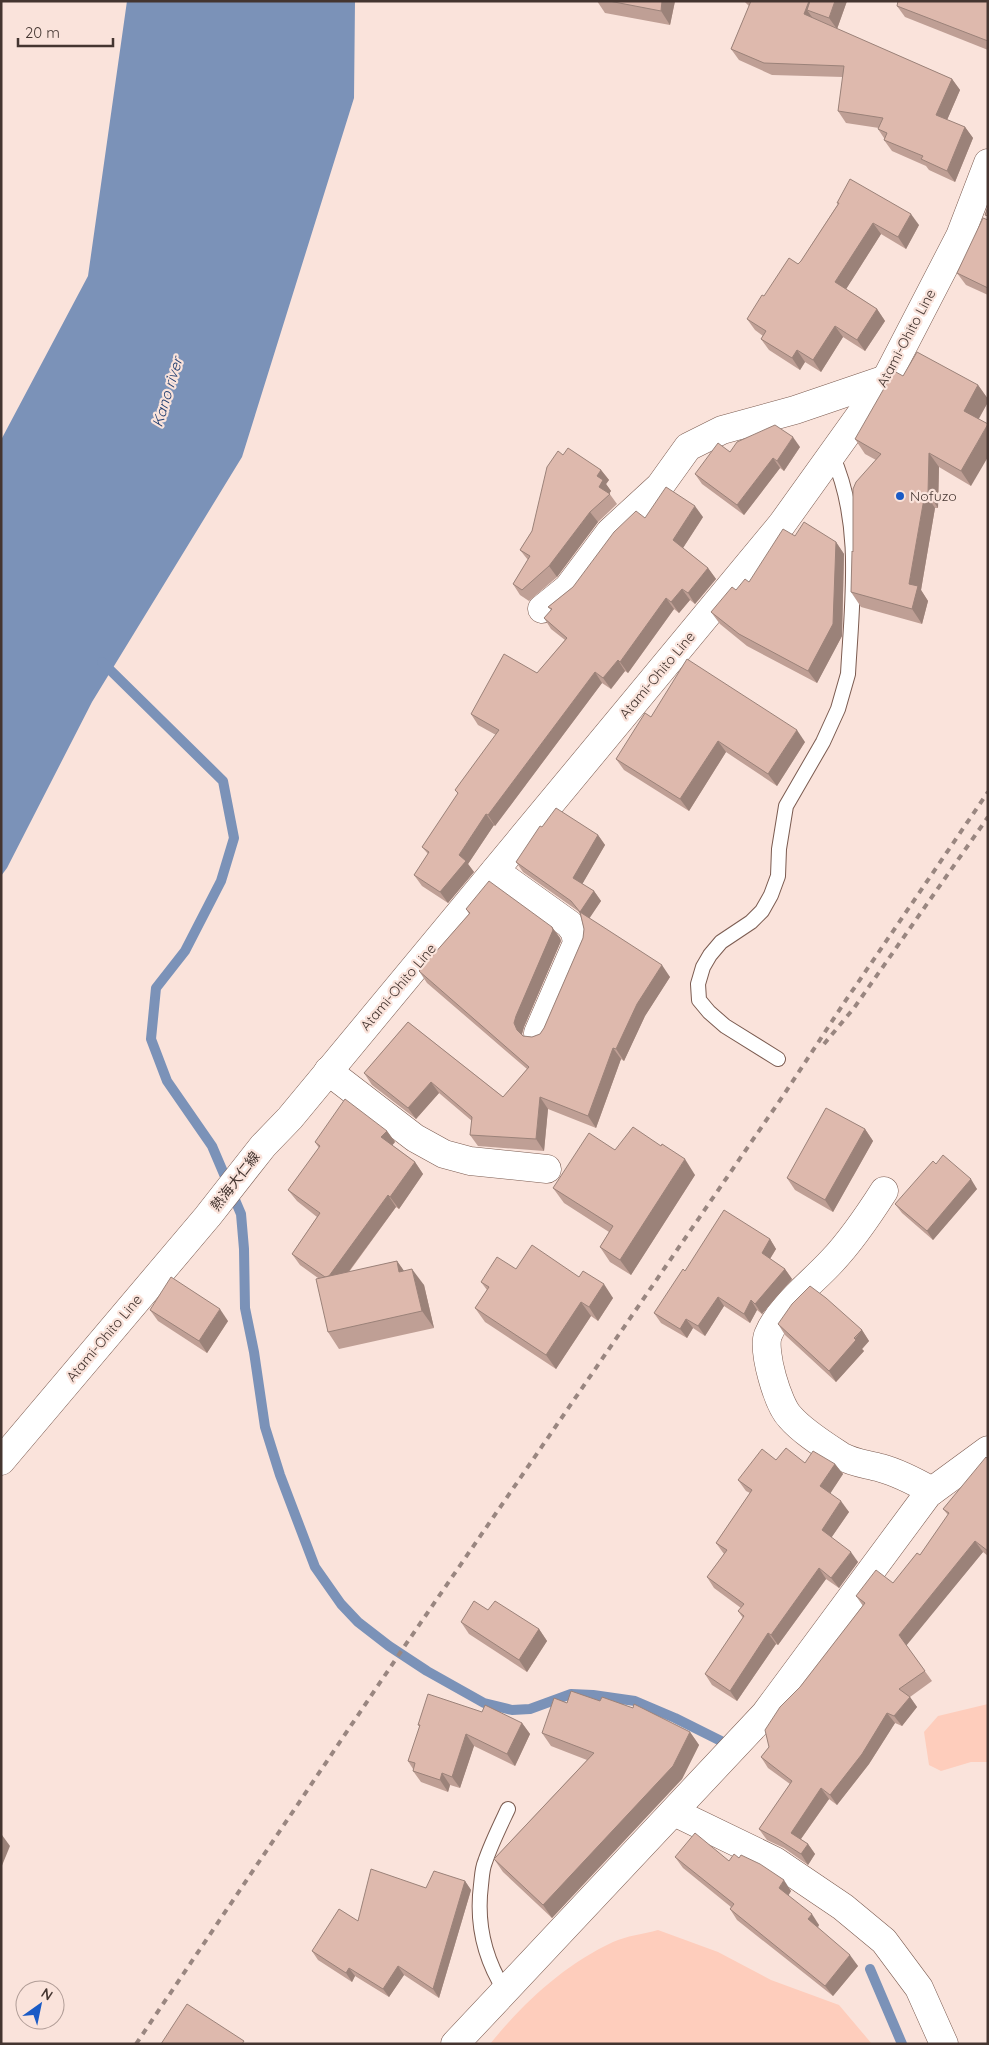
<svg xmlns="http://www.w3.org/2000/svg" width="989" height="2045" viewBox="0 0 989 2045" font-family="Quicksand,'Noto Sans JP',sans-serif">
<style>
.green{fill:#fecdbc}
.water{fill:#7b92b8}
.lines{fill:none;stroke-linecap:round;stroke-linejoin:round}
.stream{stroke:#7b92b8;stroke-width:10}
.service-casing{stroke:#7b5b50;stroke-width:16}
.minor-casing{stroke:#7b5b50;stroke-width:29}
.primary-casing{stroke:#7b5b50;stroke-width:29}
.service{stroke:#fff;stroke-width:14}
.minor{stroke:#fff;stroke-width:28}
.primary{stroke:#fff;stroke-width:28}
.rail{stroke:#998680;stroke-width:4;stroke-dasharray:6 6;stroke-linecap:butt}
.wall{fill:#bf9f95}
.shaded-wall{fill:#9b8279}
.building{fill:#deb9ad;stroke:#9b8279}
.poi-dot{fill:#1a5bc6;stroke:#fae3db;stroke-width:2}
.labels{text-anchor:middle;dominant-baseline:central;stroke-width:4.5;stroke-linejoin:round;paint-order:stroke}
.street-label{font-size:14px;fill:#443530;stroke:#fae3db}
.poi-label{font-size:14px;fill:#443530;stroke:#fae3db;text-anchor:start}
.water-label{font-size:15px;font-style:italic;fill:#223f71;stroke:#fae3db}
</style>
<rect width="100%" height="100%" fill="#fae3db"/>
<g class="green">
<path d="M988,1704V1762H971L941,1771L929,1765L924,1732L938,1716Z"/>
<path d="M658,1930L718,1952L771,1980L839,2005L872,2044H490C524,2002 564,1965 613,1942C626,1936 644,1934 658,1930Z"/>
</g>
<path class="water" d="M127,1H355L354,98L242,457L92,702L7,868L1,876V440L88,276Z"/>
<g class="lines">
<g class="stream">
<path d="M102,662L223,781L234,838L221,881L185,951L156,988L151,1039L167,1081L212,1146L241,1214L244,1249L245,1308L254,1352L265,1427L280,1475L315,1567L341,1604L358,1622L389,1646L427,1671L484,1703L512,1710L530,1709L571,1694L593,1695L635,1701L675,1718L721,1741"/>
<path d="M870,1969L902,2044"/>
</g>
<g class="service-casing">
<g id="service">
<path d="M778,1059L725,1026L709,1012L699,1000L698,984L703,967L710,955L721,942L751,922L762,911L771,895L778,876L779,849L786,806L823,742L838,709L848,674C852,601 863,523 832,455"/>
<path d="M505,1991C484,1958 476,1924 481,1885C482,1877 482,1869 485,1862C491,1844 500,1826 508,1809"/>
</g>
</g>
<g class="minor-casing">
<g id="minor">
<path d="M542,609L568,588L610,532L660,486L688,447L722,430L795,410L886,379"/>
<path d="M495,871L569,924L575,932L577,943L538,1033"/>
<path d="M328,1071L415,1138L444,1154L470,1161L547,1169"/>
<path d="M884,1191C868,1216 852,1240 832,1261C811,1284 780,1306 768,1335C762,1351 778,1405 790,1417C803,1432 824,1445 841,1456C853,1463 867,1464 881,1468C899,1473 916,1482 932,1491"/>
<path d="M674,1812L775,1861L843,1907L884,1941L919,1988L944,2044"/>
<path d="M455,2044L765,1714L928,1494L988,1450"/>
</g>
</g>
<g class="primary-casing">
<path id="primary" d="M1,1461L208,1216L263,1146L290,1118L782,524L886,379L960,236L988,163"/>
</g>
<use href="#service" class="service"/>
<use href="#minor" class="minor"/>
<use href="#primary" class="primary"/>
<g class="rail">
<path d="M824,1044L854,1008L988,817"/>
<path d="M136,2044L404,1647L785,1093L844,1003L988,792"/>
</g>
</g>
<g class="wall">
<path d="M597,1H675L670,25L605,13Z"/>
<path d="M744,1H847L837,29L952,79L960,90L947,120L965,127L973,138L955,182L929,170L926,166L892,151L884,140V138L878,129L879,128L846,123L838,111L843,77L772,75L739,60L731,49L749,6Z"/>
<path d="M988,1V50L905,17L897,6Z"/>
<path d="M837,203L919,225L906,249L881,234L846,289L877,309L885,321L865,351L843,337L821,372L805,362L800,370L769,350L761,339L763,336L755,330L747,319L801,261L838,204Z"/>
<path d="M988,220V295L966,285L957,273Z"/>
<path d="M903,376L978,385L988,399V402L978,419L971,486L939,467L938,508H935L921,590L928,601L922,624L861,607L851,592L853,552L876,460L865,454L855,439Z"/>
<path d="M800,447L784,471L780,468L744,515L702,484L695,474L730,452Z"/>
<path d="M563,455L601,470L609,480L606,484L611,491L609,493L617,504L598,522L557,577L529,601L520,595L513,584L528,560L520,550L532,531Z"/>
<path d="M703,517L683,548L708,568L716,579L695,604L690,600L679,613L674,609L628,673L625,671L611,689L602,683L495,826L494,825L468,864L474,872L448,903L422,886L414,875L428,854L422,847L458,794L455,790L496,735L478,725L471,714L537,673L565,640L551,629L544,618L551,610L548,607L573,587L645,518Z"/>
<path d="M795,536L836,542L844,554L842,636L817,683L747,646L720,624L711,612L736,590L749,582Z"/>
<path d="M651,717L805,742L777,786L726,752L689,811L624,770L616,759Z"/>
<path d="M542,827L598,835L605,845L582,884L594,891L601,901L589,918L670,977L645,1016L624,1061L621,1059L596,1128L548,1109L544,1151L478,1146L470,1135L472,1121L439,1093L416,1119L372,1085L364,1073L408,1022L503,1097L527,1069L427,983L419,971L469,914L466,909L552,927L560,938L561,941L524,1027L522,1034L523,1036L532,1037L540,1034L544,1028L583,938L584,929L580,914L578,911L523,872L516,862Z"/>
<path d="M865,1129L873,1141L833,1212L795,1190L787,1178Z"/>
<path d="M387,1131L395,1142L392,1145L415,1162L423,1174L399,1209L396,1207L349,1272L397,1261L404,1271L424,1285L434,1328L339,1349L328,1332L318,1278L300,1265L292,1254L317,1217L297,1201L288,1190L319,1148L315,1142Z"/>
<path d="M615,1150L695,1175L631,1275L610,1262L600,1247L609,1232L564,1203L553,1188Z"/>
<path d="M936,1164L977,1189L933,1240L902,1213L895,1204Z"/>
<path d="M770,1239L776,1249L770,1259L785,1269L792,1279L762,1314L757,1310L750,1323L724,1306L705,1336L693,1328L687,1338L661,1323L654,1313L685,1271Z"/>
<path d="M516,1269L579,1277L613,1298L598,1321L591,1316L556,1369L485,1322L475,1308L487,1290L481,1282Z"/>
<path d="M150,1310L228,1321L207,1353L158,1321Z"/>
<path d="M778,1324L862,1330L869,1341L862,1349L864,1351L836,1382L785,1335Z"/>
<path d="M988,1459V1556L983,1552L906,1645L932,1681L910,1697L917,1707L902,1726L895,1723L869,1764L837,1805L829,1799L801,1839L808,1844L815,1854L808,1865L784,1848L767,1840L759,1829L790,1784L768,1768L761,1757L769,1747L800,1687L863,1606L856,1596L893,1583L920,1555L948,1515L943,1509Z"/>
<path d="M776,1460L805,1463L835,1464L843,1474L830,1493L849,1512L831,1538L858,1562L839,1588L826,1579L778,1645L776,1644L737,1701L712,1685L705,1674L743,1618L738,1611L741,1608L714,1588L707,1577L724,1554L716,1543L750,1493L746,1491L738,1480Z"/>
<path d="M461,1622L539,1629L547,1641L527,1672L469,1634Z"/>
<path d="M567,1703L690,1732L699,1745L682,1779L552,1918L503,1872L494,1859L587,1760L551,1746L542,1733Z"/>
<path d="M482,1712L522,1723L530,1734L515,1766L474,1746L460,1788L450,1785L448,1792L421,1782L413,1771V1769L408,1761L420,1727L418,1725Z"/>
<path d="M675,1857L729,1861L739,1858L791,1891L788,1896L819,1925L818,1928L858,1966L833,1996L737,1920L730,1909L731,1907L683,1868Z"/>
<path d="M465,1881L471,1890L439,1998L404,1975L389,1997L355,1976L352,1982L318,1960L312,1951L358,1921L426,1888Z"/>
</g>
<g class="shaded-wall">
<path d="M662,1H675L670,25L661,11Z"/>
<path d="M809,1H822L807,10L814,20L804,14Z"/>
<path d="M835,1H847L837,29L829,18Z"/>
<path d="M952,79L960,90L944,127L936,115Z"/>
<path d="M965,127L973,138L955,182L947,171Z"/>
<path d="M911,214L919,225L906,249L898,237Z"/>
<path d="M873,223L881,234L843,294L835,282Z"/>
<path d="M877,309L885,321L865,351L857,340Z"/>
<path d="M835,326L843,337L821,372L813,360Z"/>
<path d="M797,350L805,362L800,370L792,358Z"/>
<path d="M978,385L988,399V402L975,426L964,411Z"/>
<path d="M988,424V457L971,486L961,471Z"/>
<path d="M793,437L800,447L784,471L777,461Z"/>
<path d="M929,453L939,467L938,508L928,493Z"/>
<path d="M773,458L780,468L744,515L737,505Z"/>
<path d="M601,470L609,480L606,484L611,491L607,497L599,487L597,476Z"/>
<path d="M925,493L935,508L921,590L928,601L922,624L912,609L909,584Z"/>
<path d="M695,506L703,517L681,551L673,540Z"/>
<path d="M590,512L598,522L557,577L549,566Z"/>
<path d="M836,542L844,554L842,636L817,683L808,671Z"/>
<path d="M708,568L716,579L695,604L688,593Z"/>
<path d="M682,589L690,600L679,613L671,602Z"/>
<path d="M666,598L674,609L628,673L620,662Z"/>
<path d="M618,660L625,671L611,689L603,678Z"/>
<path d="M595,672L602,683L495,826L488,815Z"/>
<path d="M797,730L805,742L777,786L768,774Z"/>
<path d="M718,741L726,752L689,811L680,799Z"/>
<path d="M486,814L494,825L468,864L474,872L448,903L440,892L459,855Z"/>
<path d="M598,835L605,845L580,888L573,878Z"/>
<path d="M594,891L601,901L587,922L580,912Z"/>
<path d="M552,927L560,938L561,941L524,1027L522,1034L525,1042L517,1030L514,1023L516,1016Z"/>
<path d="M662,965L670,977L645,1016L624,1061L616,1049L637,1004Z"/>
<path d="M613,1048L621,1059L596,1128L588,1116Z"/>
<path d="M431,1082L439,1093L416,1119L408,1108Z"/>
<path d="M540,1097L548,1109L544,1151L536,1139Z"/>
<path d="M865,1129L873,1141L833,1212L825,1200Z"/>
<path d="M387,1131L395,1142L389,1149L381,1137Z"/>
<path d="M685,1159L695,1175L631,1275L620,1260Z"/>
<path d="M415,1162L423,1174L399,1209L390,1197Z"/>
<path d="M971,1179L977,1189L933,1240L927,1231Z"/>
<path d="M388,1195L396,1207L335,1290L327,1278Z"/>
<path d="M770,1239L776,1249L768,1262L762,1253Z"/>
<path d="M397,1261L409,1278L399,1272Z"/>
<path d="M412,1269L424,1285L434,1328L422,1311Z"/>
<path d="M785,1269L792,1279L762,1314L755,1304Z"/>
<path d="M604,1284L613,1298L598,1321L589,1307Z"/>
<path d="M718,1297L724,1306L705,1336L698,1326Z"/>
<path d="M751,1300L757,1310L750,1323L744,1314Z"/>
<path d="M581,1302L591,1316L556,1369L546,1355Z"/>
<path d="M220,1309L228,1321L207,1353L199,1341Z"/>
<path d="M686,1319L693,1328L687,1338L680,1329Z"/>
<path d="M862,1330L869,1341L862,1349L864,1351L836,1382L829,1371Z"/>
<path d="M835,1464L843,1474L828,1497L820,1486Z"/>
<path d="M841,1501L849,1512L829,1541L822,1530Z"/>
<path d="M975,1541L983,1552L906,1646L899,1635Z"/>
<path d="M851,1552L858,1562L839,1588L831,1578Z"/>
<path d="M819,1568L826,1579L778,1645L771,1635Z"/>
<path d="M539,1629L547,1641L527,1672L519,1660Z"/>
<path d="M768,1633L776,1644L737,1701L730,1691Z"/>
<path d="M910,1697L917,1707L902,1726L894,1716Z"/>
<path d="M887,1713L895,1723L869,1764L837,1805L830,1795Z"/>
<path d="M522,1723L530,1734L515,1766L507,1754Z"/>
<path d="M690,1732L699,1745L682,1779L552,1918L543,1905Z"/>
<path d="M466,1734L474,1746L460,1788L452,1777Z"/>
<path d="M442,1773L450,1785L448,1792L440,1780Z"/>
<path d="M821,1788L829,1799L798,1843L791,1833Z"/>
<path d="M2,1835L10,1846L1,1868V1838Z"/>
<path d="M808,1844L815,1854L808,1865L801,1854Z"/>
<path d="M784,1880L791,1891L786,1899L779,1888Z"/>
<path d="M465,1881L471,1890L439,1998L433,1989Z"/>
<path d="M812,1914L819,1925L815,1930L808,1919Z"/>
<path d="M850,1955L858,1966L833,1996L825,1986Z"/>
<path d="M398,1966L404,1975L389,1997L383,1989Z"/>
<path d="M349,1968L355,1976L352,1982L346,1973Z"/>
</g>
<g class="building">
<path d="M609,1H662L661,11Z"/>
<path d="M751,1H809L804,14L952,79L936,115L965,127L947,171L921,159L923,156L884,140L887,133L878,129L883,118L838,111L844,66L764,63L731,49Z"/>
<path d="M810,1H835L829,18L807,10Z"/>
<path d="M898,1H988V41L897,6Z"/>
<path d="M850,179L911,214L898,237L873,223L835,282L877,309L857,340L835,326L813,360L797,350L792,358L761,339L766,331L747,319L762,295L764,296L789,258L798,264L801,261L839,203H837Z"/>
<path d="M988,207V216L985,215Z"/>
<path d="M983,218L988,220V288L957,273Z"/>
<path d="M917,352L978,385L964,411L988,424L961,471L929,453L928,493H925L909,584L918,586L912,609L851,592L852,551L853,552V489L856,482L881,454L855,439L894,371L903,376Z"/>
<path d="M775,425L793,437L777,461L773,458L737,505L695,474L718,443L730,452L737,442Z"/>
<path d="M568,448L601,470L597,476L603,480L599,487L610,494L590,512L549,566L522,590L513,584L530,556L520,550L532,531L547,467L558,451L563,455Z"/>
<path d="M666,487L695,506L673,540L708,568L688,593L682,589L671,602L666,598L620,662L618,660L603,678L595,672L488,815L486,814L459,855L466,861L440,892L414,875L429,852L422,847L458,793L455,790L499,730L471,714L504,654L537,673L567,638L544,618L552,609L548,607L573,587L614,532L636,511L645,518Z"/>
<path d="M804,522L836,542L833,624L808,671L739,634L711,612L732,587L736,590L745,579L749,582L783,529L795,536Z"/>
<path d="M687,659L797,730L768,774L718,741L680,799L616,759L645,713L651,717Z"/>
<path d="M556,808L598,835L573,878L594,891L580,912L571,901L516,862L540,826L542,827Z"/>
<path d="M489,881L552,927L553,930L516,1016L514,1023L517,1030L523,1036L532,1037L540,1034L544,1028L583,938L584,929L580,912L662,965L637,1004L616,1049L613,1048L588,1116L540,1097L536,1139L470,1135L472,1117L431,1082L408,1108L364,1073L408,1022L503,1097L529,1067L419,971L470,913L466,909Z"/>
<path d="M345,1099L387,1131L381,1137L415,1162L390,1197L388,1195L329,1276L325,1277L292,1254L320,1213L288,1190L320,1146L315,1142Z"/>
<path d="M826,1108L865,1129L825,1200L787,1178Z"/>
<path d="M633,1127L661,1146L662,1144L685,1159L620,1260L600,1247L613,1226L553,1188L589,1133L615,1150Z"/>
<path d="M943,1155L971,1179L927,1231L895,1204L933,1161L936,1164Z"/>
<path d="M724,1210L770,1239L762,1253L785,1269L755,1304L751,1300L744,1314L718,1297L698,1326L686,1319L680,1329L654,1313L683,1269L685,1271Z"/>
<path d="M532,1245L579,1277L583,1271L604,1284L589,1307L581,1302L546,1355L475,1308L489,1287L481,1282L497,1257L516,1269Z"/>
<path d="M397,1261L399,1272L412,1269L422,1311L328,1332L316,1279Z"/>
<path d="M171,1277L220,1309L199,1341L150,1310Z"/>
<path d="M810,1286L826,1298L862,1330L854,1338L856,1340L829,1371L778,1324L792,1304Z"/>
<path d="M786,1448L805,1463L813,1451L835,1464L820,1486L841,1501L822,1530L851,1552L831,1578L819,1568L771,1635L768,1633L730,1691L705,1674L744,1616L738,1611L744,1604L707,1577L727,1550L716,1543L752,1490L738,1480L762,1449L776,1460Z"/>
<path d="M986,1457L988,1459V1551L975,1541L899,1635L925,1671L899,1689L910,1697L894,1716L887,1713L862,1754L830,1795L821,1788L791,1833L808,1844L801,1854L776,1838L759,1829L792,1781L761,1757L769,1747L765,1730L780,1707L800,1687L865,1603L856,1596L876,1570L893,1583L917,1553L920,1555L949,1513L943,1509Z"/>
<path d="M474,1601L488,1610L495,1601L539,1629L519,1660L461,1622Z"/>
<path d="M571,1691L600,1701L602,1697L633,1708L634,1704L690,1732L673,1766L543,1905L494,1859L594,1753L542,1733L554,1698L567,1703Z"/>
<path d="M428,1694L482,1712L485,1705L522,1723L507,1754L466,1734L452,1777L442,1773L440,1780L413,1771L415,1763L408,1761L420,1725H418Z"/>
<path d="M695,1833L729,1861L734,1854L739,1858L741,1855L760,1864L784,1880L779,1888L812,1914L808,1919L850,1955L825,1986L730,1909L734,1904L675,1857Z"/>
<path d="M371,1869L426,1888L434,1871L465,1881L433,1989L398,1966L383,1989L349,1968L346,1973L312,1951L339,1909L358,1921Z"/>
<path d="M187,2004L244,2041L242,2044H161Z"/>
</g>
<circle class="poi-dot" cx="900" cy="496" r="5"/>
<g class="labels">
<g class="street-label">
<text transform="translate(906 338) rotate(-62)">Atami-Ohito Line</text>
<text transform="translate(657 675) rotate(-50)">Atami-Ohito Line</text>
<text transform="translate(398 987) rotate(-50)">Atami-Ohito Line</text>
<text transform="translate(235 1181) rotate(-52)">熱海大仁線</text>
<text transform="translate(104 1338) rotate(-50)">Atami-Ohito Line</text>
</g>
<g class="poi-label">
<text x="910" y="496">Nofuzo</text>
</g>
<g class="water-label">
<text transform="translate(167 392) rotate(-73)">Kano river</text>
</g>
</g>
<rect width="989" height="2045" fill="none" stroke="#443530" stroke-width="5"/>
<g transform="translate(40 2005) rotate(33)"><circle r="24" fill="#fae3db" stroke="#b19d97"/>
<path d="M0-4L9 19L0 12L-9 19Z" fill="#1a5bc6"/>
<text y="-8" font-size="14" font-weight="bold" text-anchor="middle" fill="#443530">N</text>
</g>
<path d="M18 38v8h95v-8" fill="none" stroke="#443530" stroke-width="2.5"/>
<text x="25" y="38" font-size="15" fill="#443530" stroke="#fae3db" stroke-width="4" paint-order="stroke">20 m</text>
</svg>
